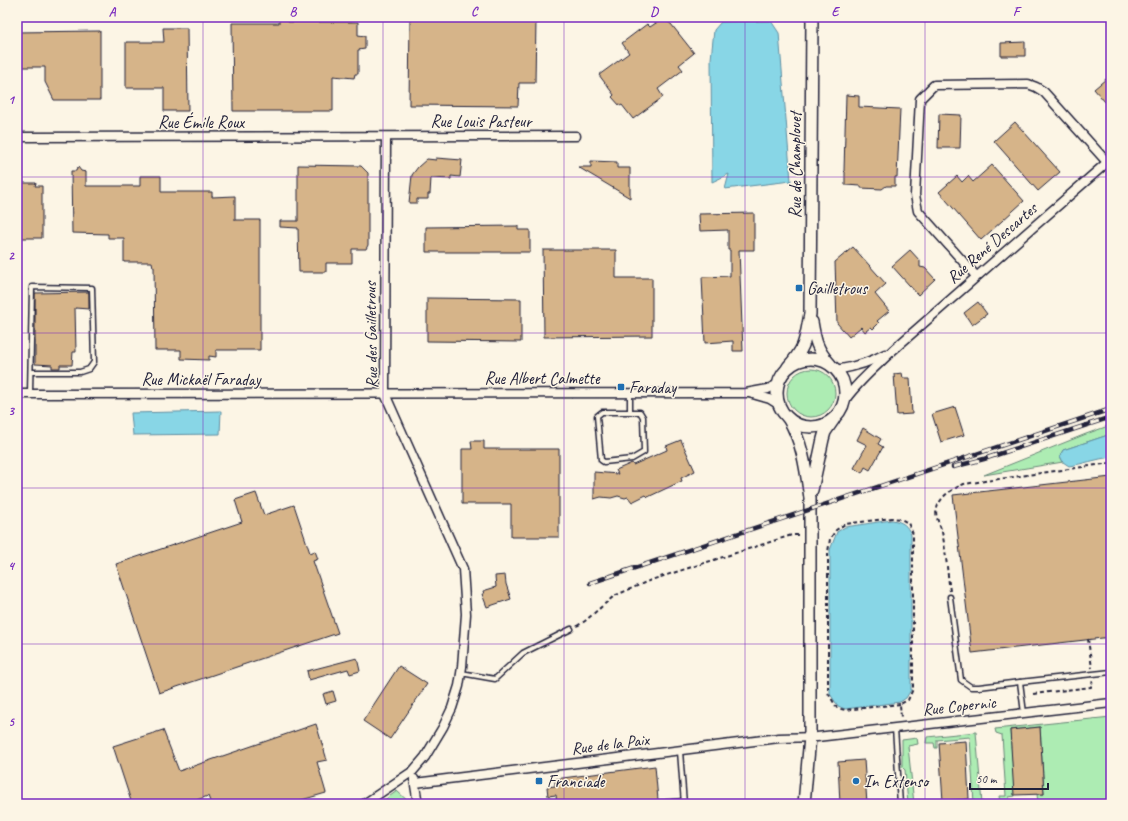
<svg xmlns="http://www.w3.org/2000/svg" width="1128" height="821" viewBox="0 0 1128 821" font-family="Caveat,sans-serif">
<style>
.green{fill:#adecb3;stroke:#688777}
.water{fill:#88d6e6;stroke:#5f8ea2}
.building{fill:#d6b489;stroke:#22223b}
.lines{fill:none;stroke-linecap:round;stroke-linejoin:round}
.service-casing{stroke:#22223b;stroke-width:7}
.minor-casing{stroke:#22223b;stroke-width:11}
.tertiary-casing{stroke:#22223b;stroke-width:14}
.path{stroke:#22223b;stroke-width:2;stroke-dasharray:4 3;stroke-linecap:butt}
.service{stroke:#fcf5e5;stroke-width:4}
.minor{stroke:#fcf5e5;stroke-width:8}
.tertiary{stroke:#fcf5e5;stroke-width:11}
.rail-casing{stroke:#22223b;stroke-width:4.5}
.rail{stroke:#fcf5e5;stroke-width:3;stroke-dasharray:9;stroke-linecap:butt}
.grid{fill:none;stroke:#7b2cbf;stroke-width:1;stroke-opacity:0.55}
.poi-dot{fill:#1f6fb2;stroke:#fcf5e5;stroke-width:1.5}
.labels{text-anchor:middle;dominant-baseline:central;stroke-width:3;stroke-linejoin:round;paint-order:stroke}
.street-label{font-size:17px;fill:#22223b;stroke:#fcf5e5}
.poi-label{font-size:17px;fill:#22223b;stroke:#fcf5e5;text-anchor:start}
.neatline{fill:none;stroke:#7b2cbf;stroke-width:1.5}
.grid-label{font-size:13px;text-anchor:middle;font-weight:bold;fill:#7b2cbf}
</style>
<rect width="100%" height="100%" fill="#fcf5e5"/>
<filter id="ink" filterUnits="userSpaceOnUse"><feTurbulence type="fractalNoise" baseFrequency=".025" numOctaves="2"/><feDisplacementMap in="SourceGraphic" scale="8" xChannelSelector="R" yChannelSelector="G"/><feConvolveMatrix kernelMatrix="1 2 1 2 8 2 1 2 1" color-interpolation-filters="sRGB"/></filter>
<g filter="url(#ink)">
<g class="green">
<circle cx="811" cy="393" r="24"/>
<path d="M1111,425V434L1063,450L1060,456L1063,462L984,475L1086,434Z"/>
<path d="M1111,717V804H1038L1037,794H1044L1040,727L1010,730L1015,796L1009,797V804H1000L999,796H1006L1002,735L996,733L995,729Z"/>
<path d="M976,732L982,804H974L970,737L937,740V748H935L934,743H926L927,737Z"/>
<path d="M917,738L918,744L908,746L914,804H908L905,770L902,767V740Z"/>
<path d="M397,791L411,804H379Z"/>
</g>
<g class="water">
<path d="M771,21L779,33L791,181L725,189L729,174L712,182L711,59L714,30L721,22Z"/>
<path d="M221,411L220,434L133,435L131,413Z"/>
<path d="M1111,434V457C1096,459 1083,464 1069,466L1063,462L1060,456L1063,450Z"/>
<path d="M892,520C903,522 907,525 911,535V690L906,698L900,702L845,709L838,706L830,694V550L837,532L845,527Z"/>
</g>
<g class="building">
<path d="M279,17H288V22H358V35L365,36V49L358,50V74H355L354,78L333,76V111H233L232,23H279Z"/>
<path d="M410,18L536,19L535,83H519L518,106L409,105Z"/>
<path d="M662,20L668,22L671,24L694,53L679,65L683,70L658,89L663,97L633,119L622,105L620,106L612,97L614,95L599,75L629,53L622,43L647,24L650,27L656,23Z"/>
<path d="M163,28H187L188,111H164V88H126V42H164Z"/>
<path d="M100,31V100H54L45,82V67H17V32Z"/>
<path d="M1025,42V56H1001V43Z"/>
<path d="M1106,79L1111,84V109L1094,89Z"/>
<path d="M846,95L859,96V107L900,109L897,177H895V186H886L882,189L861,188V186L845,185V172L844,171Z"/>
<path d="M939,114L961,115L960,148H938Z"/>
<path d="M1015,122L1060,172L1038,191L994,141Z"/>
<path d="M436,158L462,160L460,177L451,176V179L431,178L430,194H428V199H417V203H409L412,175L418,167L427,159L436,160Z"/>
<path d="M591,161L617,162V168H630V198L578,167H591Z"/>
<path d="M298,165L361,166L368,173V245L366,249H352V263H326V272H299L298,228L280,227V221H298Z"/>
<path d="M992,165L1024,201L981,240L939,192L957,176L962,182L968,176L973,182Z"/>
<path d="M78,167L81,171L86,172V186H140V176H161V192H212V197L235,196V220H260V350H216V357L209,356V360L181,359V350H155L154,267H153L152,262H124V238H108V234L72,233L71,171H76Z"/>
<path d="M17,183H36L35,186H42V238H17Z"/>
<path d="M754,213V250H739L743,351H733V341L705,343L702,277L730,276V250H728V230L700,231L699,214Z"/>
<path d="M518,226V230H530V252H426V227Z"/>
<path d="M853,247L886,284L875,294L889,311L877,321L879,323L873,329L871,327L865,332L861,327L849,337L837,323L835,262Z"/>
<path d="M543,250H616V278H652V336L544,337Z"/>
<path d="M910,250L920,261V267L925,268L935,279L918,295L892,266Z"/>
<path d="M89,292V309L75,308L76,352H73L72,365H60V368H52V365L35,364V293Z"/>
<path d="M427,298L521,299V342L427,341Z"/>
<path d="M978,302L987,314L972,325L964,313Z"/>
<path d="M902,373L903,378H910L912,414L897,415L894,374Z"/>
<path d="M955,407L964,435L941,442L932,414Z"/>
<path d="M863,428L881,439L878,444L883,447L870,470L865,467L862,473L854,468L867,445L857,440Z"/>
<path d="M681,440L695,471L681,478L682,481L648,497L646,495L632,502L628,497L625,498L618,496L611,498L601,497L594,499V472L618,474L616,470L632,463L633,465L667,450L666,446Z"/>
<path d="M471,441H484V449H559V537H511V504H462V449H472Z"/>
<path d="M1111,477V637L972,653L953,495Z"/>
<path d="M256,493L264,515L294,505L310,553L315,551L318,559L313,561L338,633L159,693L116,564L242,522L235,500Z"/>
<path d="M505,575L506,584L511,599L487,607L482,594H484L483,591L496,587L495,576Z"/>
<path d="M357,658L360,671L350,674L348,669L309,680L307,671Z"/>
<path d="M399,666L427,684L390,739L363,721Z"/>
<path d="M333,691L336,701L326,704L323,694Z"/>
<path d="M316,724L327,760L317,762L326,793L298,801L299,804H211L208,796L185,804H132L113,746L163,730L179,771Z"/>
<path d="M1040,727L1044,794L1014,795L1010,730Z"/>
<path d="M966,741L969,799L943,801L939,743Z"/>
<path d="M864,760L867,804H840L838,762Z"/>
<path d="M655,766L658,800L655,801V804H557L556,795L548,796L547,787L555,786V779Z"/>
</g>
<g class="lines">
<g class="service-casing">
<g id="service">
<path d="M630,393V412H602L597,416L601,460L604,462L632,459L644,452L643,417L640,412H630"/>
<path d="M30,394L32,287L92,288L94,362L89,369L80,372H31"/>
<path d="M950,597L961,680L971,687H979L1020,682L1024,713"/>
<path d="M461,673L495,679L523,653L571,629"/>
<path d="M1020,682L1111,672"/>
<path d="M895,728L900,804"/>
<path d="M680,751L684,804"/>
<path d="M658,803L684,801"/>
</g>
</g>
<g class="minor-casing">
<g id="minor">
<path d="M17,137L576,136"/>
<path d="M976,276L918,211L915,195L920,99L934,85L1028,84L1036,87L1044,92L1107,162"/>
<path d="M836,370C854,367 869,363 885,354"/>
<path d="M749,393L770,399L778,404"/>
<path d="M17,394L746,393L768,389L778,384"/>
<path d="M843,403C856,383 876,367 893,350L1111,159"/>
<path d="M414,779L418,804"/>
<path d="M415,783L779,738L817,737L1111,703"/>
<path d="M364,804L413,771L425,757L443,727L452,708L459,686L462,667L466,614L463,569L385,394L386,137"/>
</g>
</g>
<g class="tertiary-casing">
<g id="tertiary">
<path d="M812,322C815,340 817,350 830,364"/>
<circle cx="811" cy="393" r="34"/>
<path d="M788,367C806,347 805,340 810,314L812,17"/>
<path d="M788,418C803,443 806,470 810,498V737L804,804"/>
<path d="M812,490L823,439L825,432L834,419"/>
</g>
</g>
<g class="path">
<path d="M784,17V18H802"/>
<path d="M950,591C947,571 946,551 942,532C940,524 934,516 937,508C941,495 953,489 964,484L1111,463"/>
<path d="M577,626L585,621L614,596L651,580L792,535H800"/>
<path d="M1088,639L1092,668"/>
<path d="M1033,694L1091,687V683L1093,682"/>
<path d="M900,704L845,710L837,708L828,693V552L830,539L836,530L845,524L892,518L901,519L908,523L913,534V689L908,700L900,704L901,718"/>
</g>
<use href="#service" class="service"/>
<use href="#minor" class="minor"/>
<use href="#tertiary" class="tertiary"/>
<g class="rail-casing">
<g id="rail">
<path d="M953,467L984,459L1111,417"/>
<path d="M590,583L1111,409"/>
</g>
</g>
<use href="#rail" class="rail"/>
</g>
</g>
<path class="grid" d="M203,17V804M383,17V804M564,17V804M745,17V804M925,17V804M17,177H1111M17,333H1111M17,488H1111M17,644H1111"/>
<g class="poi-dot">
<rect x="795" y="284" width="8" height="8" rx="2"/>
<rect x="617" y="383" width="8" height="8" rx="2"/>
<rect x="535" y="777" width="8" height="8" rx="2"/>
<circle cx="856" cy="781" r="4"/>
</g>
<g class="labels">
<g class="street-label">
<text x="481" y="121">Rue Louis Pasteur</text>
<text x="201" y="122">Rue Émile Roux</text>
<text transform="translate(795 165) rotate(-90)">Rue de Champlouet</text>
<text transform="translate(992 243) rotate(-41)">Rue René Descartes</text>
<text transform="translate(371 335) rotate(-91)">Rue des Gailletrous</text>
<text x="542" y="378">Rue Albert Calmette</text>
<text x="201" y="379">Rue Mickaël Faraday</text>
<text transform="translate(959 706) rotate(-6)">Rue Copernic</text>
<text transform="translate(610 744) rotate(-7)">Rue de la Paix</text>
</g>
<g class="poi-label">
<text x="807" y="288">Gailletrous</text>
<text x="629" y="387">Faraday</text>
<text x="547" y="781">Franciade</text>
<text x="864" y="781">In Extenso</text>
</g>
</g>
<rect width="1128" height="821" fill="none" stroke="#fcf5e5" stroke-width="44"/>
<path d="M970 783v6h78v-6" fill="none" stroke="#22223b" stroke-width="2"/>
<text x="976" y="783" font-size="12" fill="#22223b" stroke="#fcf5e5" stroke-width="3" paint-order="stroke">50 m</text>
<rect x="22" y="22" width="1084" height="777" class="neatline"/>
<g class="grid-label">
<text x="112" y="16">A</text>
<text x="293" y="16">B</text>
<text x="474" y="16">C</text>
<text x="654" y="16">D</text>
<text x="835" y="16">E</text>
<text x="1016" y="16">F</text>
<text x="11" y="104">1</text>
<text x="11" y="260">2</text>
<text x="11" y="415">3</text>
<text x="11" y="570">4</text>
<text x="11" y="726">5</text>
</g>
</svg>
